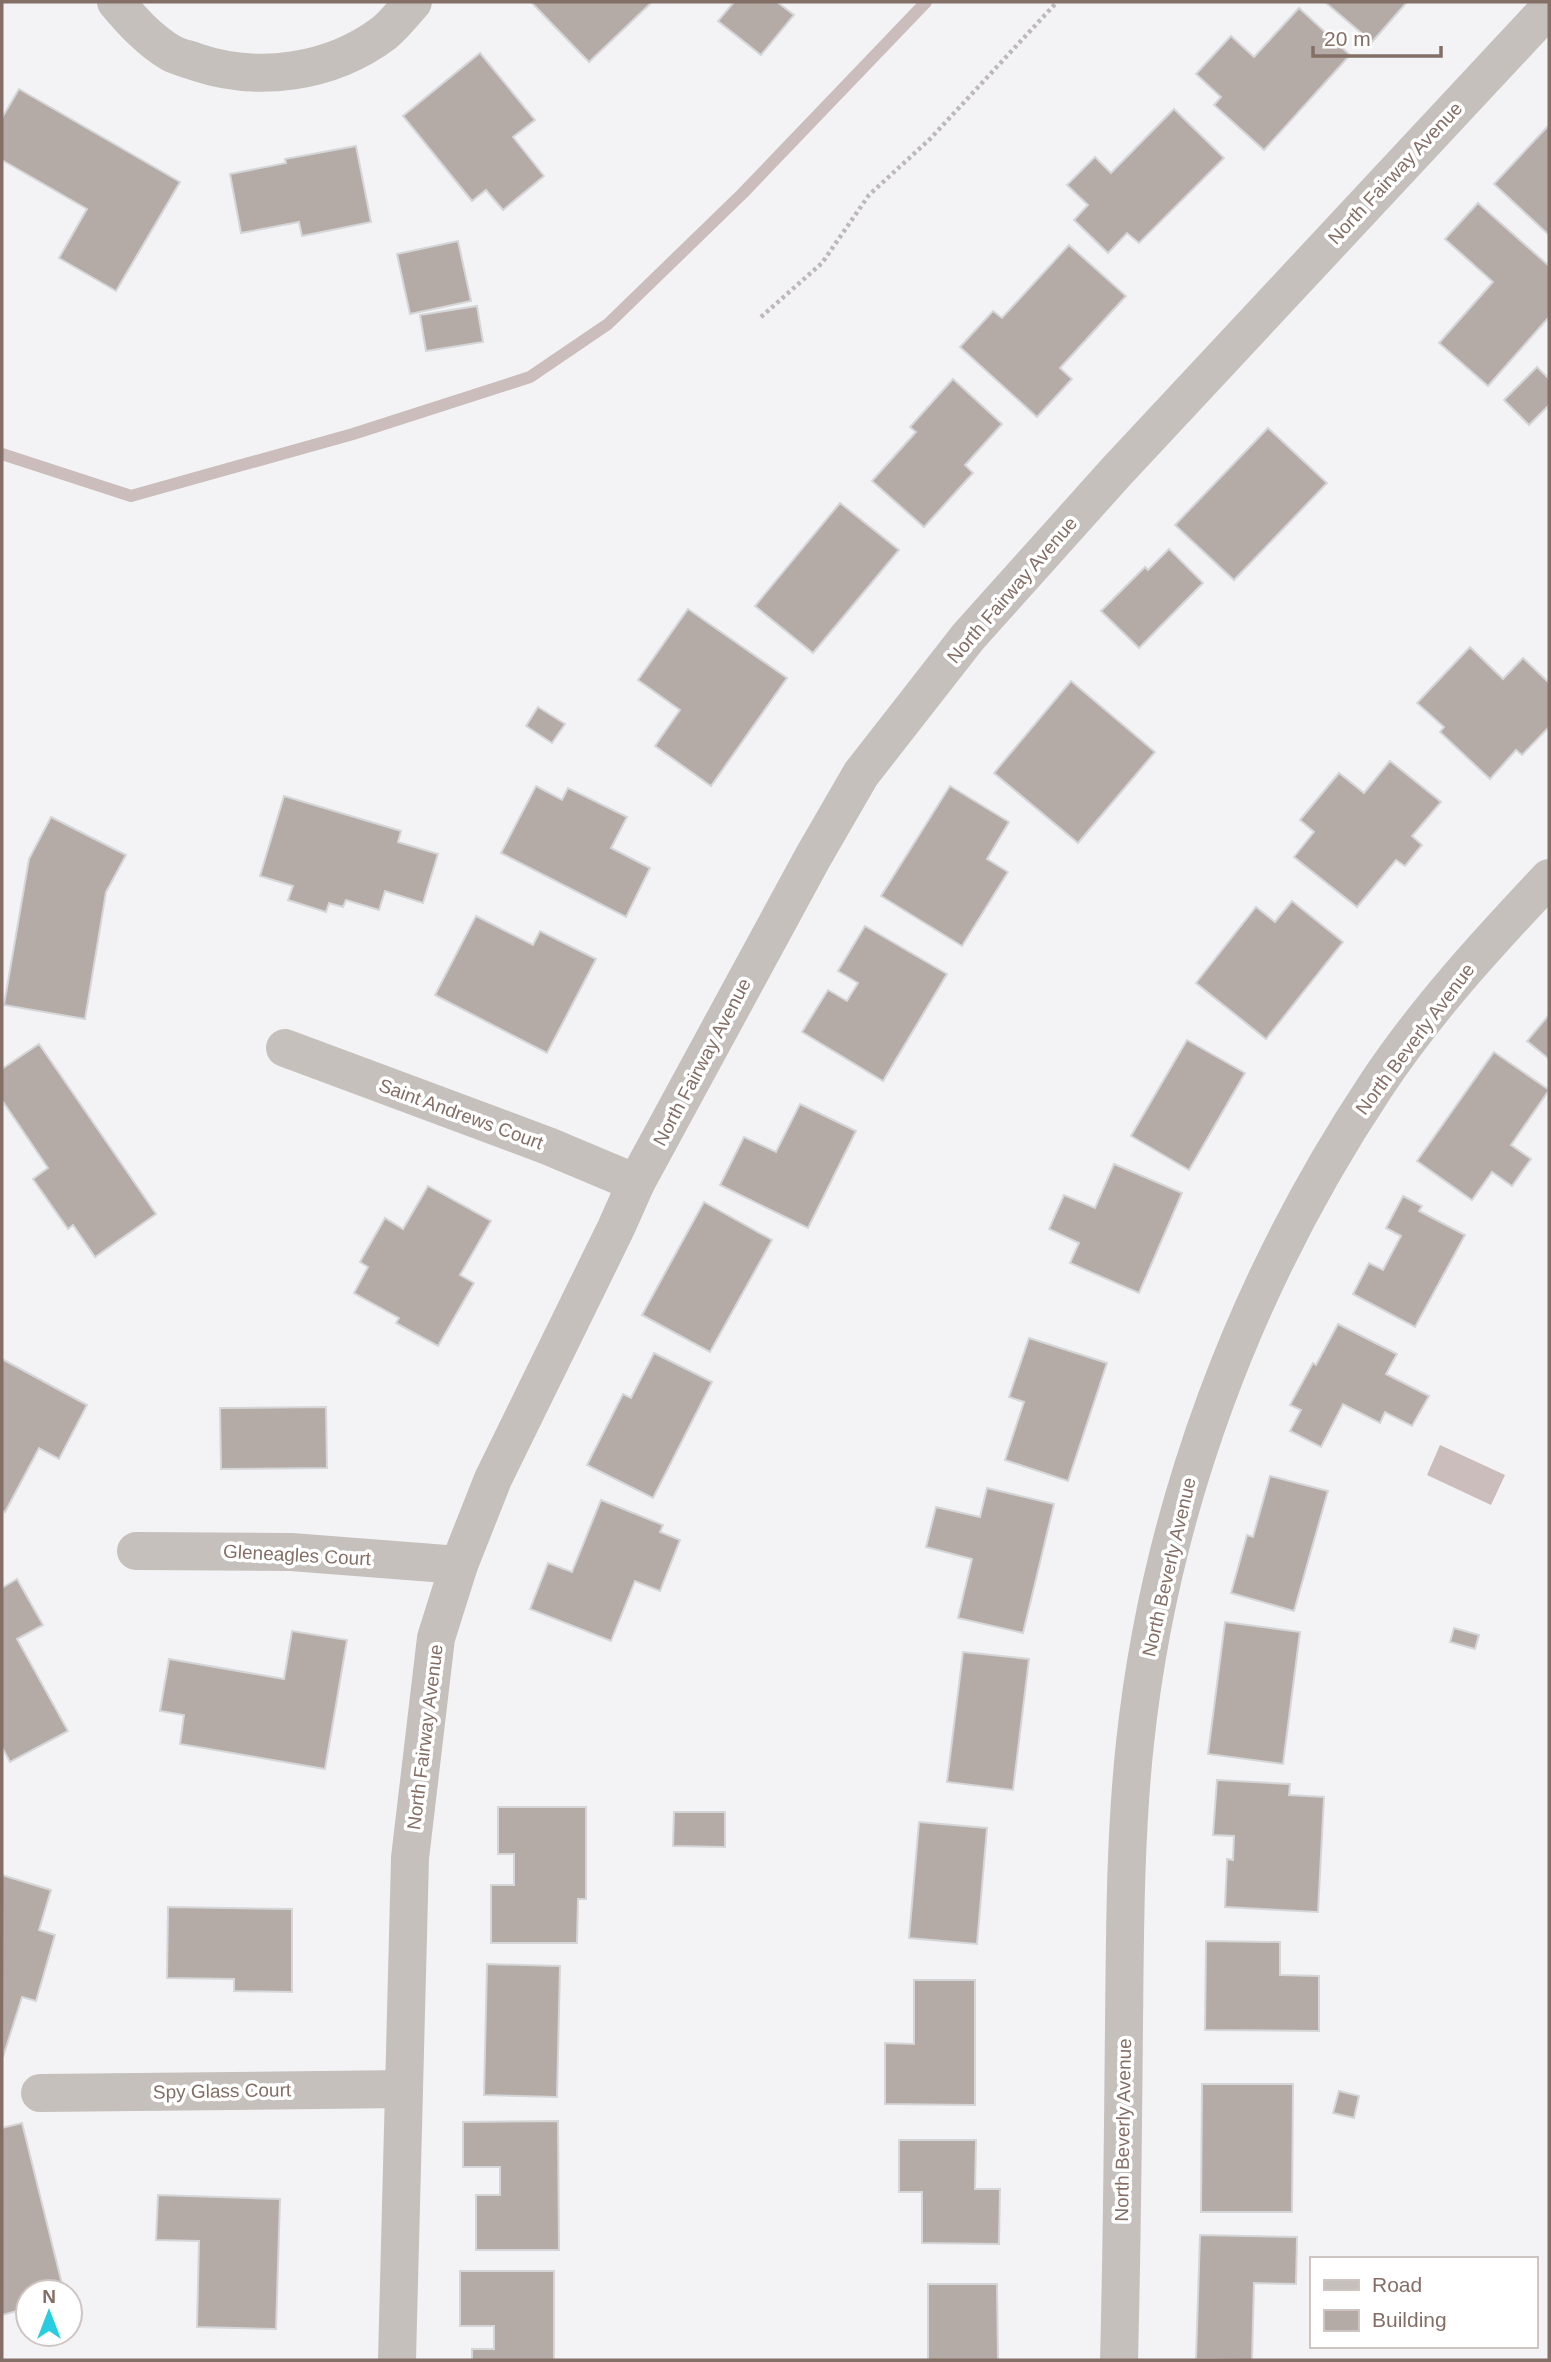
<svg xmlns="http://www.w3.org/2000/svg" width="1551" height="2362" viewBox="0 0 1551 2362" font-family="Helvetica,sans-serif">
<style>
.water{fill:#cabdbb}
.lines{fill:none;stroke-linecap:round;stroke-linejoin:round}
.stream{stroke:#cabdbb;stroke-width:12}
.building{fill:#b4aaa6;stroke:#d5d6d8;stroke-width:2}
.path{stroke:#beb9b8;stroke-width:4.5;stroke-dasharray:3.5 3.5;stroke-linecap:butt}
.minor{stroke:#c6c0bd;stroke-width:38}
.labels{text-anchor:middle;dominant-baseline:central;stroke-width:7;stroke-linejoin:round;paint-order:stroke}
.street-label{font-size:19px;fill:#846f66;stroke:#fff}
</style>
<rect width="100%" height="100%" fill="#f3f3f6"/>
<path class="water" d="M1440,1445L1505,1475L1491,1505L1427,1475Z"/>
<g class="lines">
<path class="stream" d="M2,454L131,496L353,434L530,377L608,324L743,193L926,2"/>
</g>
<g class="building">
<path d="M531,2H652L589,62Z"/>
<path d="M734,2H777L794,15L761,55L718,21Z"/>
<path d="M1325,2H1407L1372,42Z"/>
<path d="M1299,8L1350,55L1264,150L1214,105L1221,97L1196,74L1231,36L1254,57Z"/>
<path d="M480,53L535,120L513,137L544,176L503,210L486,190L472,201L403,116Z"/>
<path d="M19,89L180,182L116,291L59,258L87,209L2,160V118Z"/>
<path d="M1174,109L1224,158L1139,243L1127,233L1108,253L1074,220L1088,205L1067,185L1095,157L1111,173Z"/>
<path d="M1549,125V235L1494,184Z"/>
<path d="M356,146L371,222L302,236L299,222L241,233L230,174L286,163L285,159Z"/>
<path d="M1478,203L1549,266V317L1488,386L1439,343L1493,282L1445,239Z"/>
<path d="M458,241L471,301L410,314L397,254Z"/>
<path d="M1069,245L1126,296L1060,368L1072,379L1037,417L960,347L993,311L1002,318Z"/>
<path d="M477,306L483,342L426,351L420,315Z"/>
<path d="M1537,367L1549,379V405L1529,425L1504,400Z"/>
<path d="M953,379L1002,424L965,465L973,473L924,527L872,481L916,432L910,427Z"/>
<path d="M1268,428L1327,483L1234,580L1175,525Z"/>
<path d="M840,503L899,550L813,653L755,606Z"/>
<path d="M1169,549L1203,583L1139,648L1101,611L1145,567L1148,570Z"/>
<path d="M688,609L787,678L711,786L655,746L680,710L638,680Z"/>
<path d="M1470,647L1503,679L1523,658L1549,683V727L1522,755L1516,750L1490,779L1440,732L1444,727L1417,703Z"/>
<path d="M1071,681L1155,752L1078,843L994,773Z"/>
<path d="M538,707L565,724L552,743L526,726Z"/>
<path d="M1390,761L1441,802L1412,836L1422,845L1405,866L1396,860L1357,907L1294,857L1314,832L1300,820L1339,773L1364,793Z"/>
<path d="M536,786L562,800L568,788L627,817L611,848L650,868L626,917L501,853Z"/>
<path d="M950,786L1009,822L987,859L1008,872L962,946L881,896Z"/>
<path d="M284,796L401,831L398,842L438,854L423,903L385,891L379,910L346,900L343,907L329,903L326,912L288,900L293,886L260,876Z"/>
<path d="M51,817L126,855L106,892L85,1019L4,1005L29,859Z"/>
<path d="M1292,901L1343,942L1266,1039L1196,983L1256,907L1275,922Z"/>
<path d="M476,916L533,945L540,931L596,959L547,1053L435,995Z"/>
<path d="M865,926L947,974L883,1081L802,1032L828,990L847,1001L858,983L838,971Z"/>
<path d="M1549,1015V1059L1527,1041Z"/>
<path d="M1187,1040L1245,1073L1189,1170L1131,1136Z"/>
<path d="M39,1044L156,1214L95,1257L73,1225L68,1229L33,1179L48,1168L2,1100V1069Z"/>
<path d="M1494,1052L1549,1090L1511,1145L1531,1159L1512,1186L1492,1172L1472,1200L1417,1161Z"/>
<path d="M800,1104L856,1131L808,1228L720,1185L744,1137L776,1152Z"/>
<path d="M1114,1164L1182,1193L1139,1293L1070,1263L1079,1243L1049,1229L1064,1195L1095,1208Z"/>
<path d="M428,1186L491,1221L460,1275L474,1283L438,1346L396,1323L399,1318L354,1293L368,1267L360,1262L385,1218L403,1229Z"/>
<path d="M1403,1196L1422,1206L1419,1211L1465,1235L1415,1327L1353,1294L1369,1263L1383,1270L1401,1236L1386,1228Z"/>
<path d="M704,1202L772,1240L710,1352L642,1315Z"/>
<path d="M1338,1324L1397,1354L1386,1374L1429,1396L1412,1426L1385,1412L1380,1423L1343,1404L1321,1447L1290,1431L1301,1410L1290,1405L1313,1363L1316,1365Z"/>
<path d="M1029,1338L1107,1363L1068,1481L1005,1460L1024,1402L1009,1397Z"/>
<path d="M654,1353L712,1382L653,1498L587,1465L623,1394L631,1398Z"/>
<path d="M2,1359L87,1405L59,1459L39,1448L5,1512L2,1510Z"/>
<path d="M326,1407L327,1468L221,1469L220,1408Z"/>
<path d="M1270,1476L1328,1491L1294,1611L1231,1593L1247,1535L1253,1537Z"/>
<path d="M987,1488L1054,1504L1023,1633L958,1618L972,1559L926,1547L936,1507L980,1517Z"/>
<path d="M601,1500L663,1525L660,1532L680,1540L660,1591L635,1581L611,1641L530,1609L548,1563L572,1572Z"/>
<path d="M17,1579L43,1625L17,1639L68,1731L10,1762L2,1747V1588Z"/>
<path d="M1225,1622L1300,1632L1283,1764L1208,1754Z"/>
<path d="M1454,1628L1479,1635L1475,1649L1450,1642Z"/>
<path d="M292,1631L347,1640L325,1769L180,1744L184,1715L160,1711L169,1659L284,1679Z"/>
<path d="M963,1652L1029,1659L1013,1790L947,1782Z"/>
<path d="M1217,1780L1290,1784L1289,1795L1324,1797L1318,1912L1225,1907L1227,1859L1233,1860L1234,1836L1213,1835Z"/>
<path d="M498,1807H586V1899H578L577,1943H491V1885H514V1854H498Z"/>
<path d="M674,1812H725V1847L673,1846Z"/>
<path d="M919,1822L987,1828L977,1944L909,1938Z"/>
<path d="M2,1875L51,1890L39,1930L55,1935L36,2001L22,1997L3,2057Z"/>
<path d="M168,1907L292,1909V1992L234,1991V1979L167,1978Z"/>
<path d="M1206,1941L1280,1942V1975L1319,1976V2031L1205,2030Z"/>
<path d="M487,1964L560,1966L557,2097L484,2095Z"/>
<path d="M914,1980H975V2105L885,2104V2043L914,2044Z"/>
<path d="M1202,2084H1293L1292,2212H1201Z"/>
<path d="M1339,2091L1359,2096L1354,2118L1333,2113Z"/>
<path d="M558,2121L559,2250H476V2195H500V2167H463V2122Z"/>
<path d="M22,2123L64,2292H28V2308L2,2315V2128Z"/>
<path d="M899,2140H976L975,2189H1000L999,2244L922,2243V2192H899Z"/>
<path d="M158,2195L280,2199L276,2329L197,2327L199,2241L156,2240Z"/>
<path d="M1200,2235L1297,2237L1296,2284L1254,2283L1252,2360L1196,2359Z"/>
<path d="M460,2271H554V2360H472V2349H494V2326H460Z"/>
<path d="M928,2284H997L998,2360H928Z"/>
</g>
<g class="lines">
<path class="path" d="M761,317L822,263L869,195L930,139L1057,2"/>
<g class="minor">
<path d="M116,2C132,21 149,40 171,53C178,57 188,59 196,62C258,83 331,73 384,33C395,24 404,12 413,2"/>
<path d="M285,1048L548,1146L636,1183"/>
<path d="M136,1551L291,1552L459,1565"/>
<path d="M40,2093L404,2089"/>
<path d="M397,2360L410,1858L436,1638L459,1565L493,1479L616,1228L636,1183L813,857L861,774L968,637L1116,472L1549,8"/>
<path d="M1119,2360C1122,2248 1123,2136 1124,2024C1125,1930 1125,1836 1135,1743C1160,1509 1245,1283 1375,1087C1425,1011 1487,944 1549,878"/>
</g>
</g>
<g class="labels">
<g class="street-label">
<text transform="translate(1395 173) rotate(-47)">North Fairway Avenue</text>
<text transform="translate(1012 590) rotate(-49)">North Fairway Avenue</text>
<text transform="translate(1415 1039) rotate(-53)">North Beverly Avenue</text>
<text transform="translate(702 1062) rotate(-62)">North Fairway Avenue</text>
<text transform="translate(461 1114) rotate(20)">Saint Andrews Court</text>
<text transform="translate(297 1555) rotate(3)">Gleneagles Court</text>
<text transform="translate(1169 1567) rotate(-77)">North Beverly Avenue</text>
<text transform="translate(425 1737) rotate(-83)">North Fairway Avenue</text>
<text transform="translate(222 2091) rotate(-1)">Spy Glass Court</text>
<text transform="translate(1123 2130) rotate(-89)">North Beverly Avenue</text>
</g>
</g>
<rect width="1551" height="2362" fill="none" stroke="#846f66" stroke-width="7"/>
<rect x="1310" y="2257" width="228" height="91" fill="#ffffff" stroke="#cec5c2" stroke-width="2"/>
<rect x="1324" y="2280" width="35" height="10" fill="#c6c0bd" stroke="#cec5c2" stroke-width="2"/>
<text x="1372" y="2292" font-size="21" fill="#846f66">Road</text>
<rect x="1324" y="2310" width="35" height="21" fill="#b4aaa6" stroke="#cec5c2" stroke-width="2"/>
<text x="1372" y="2327" font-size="21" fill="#846f66">Building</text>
<g transform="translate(49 2313)"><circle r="33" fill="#ffffff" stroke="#cec5c2" stroke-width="2"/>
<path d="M0-5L12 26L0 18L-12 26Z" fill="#29cde0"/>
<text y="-10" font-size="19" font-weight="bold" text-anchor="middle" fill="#846f66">N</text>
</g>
<path d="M1313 46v10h128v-10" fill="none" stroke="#846f66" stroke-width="3.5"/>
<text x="1324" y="46" font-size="21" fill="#846f66" stroke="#ffffff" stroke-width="5" paint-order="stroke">20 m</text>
</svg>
